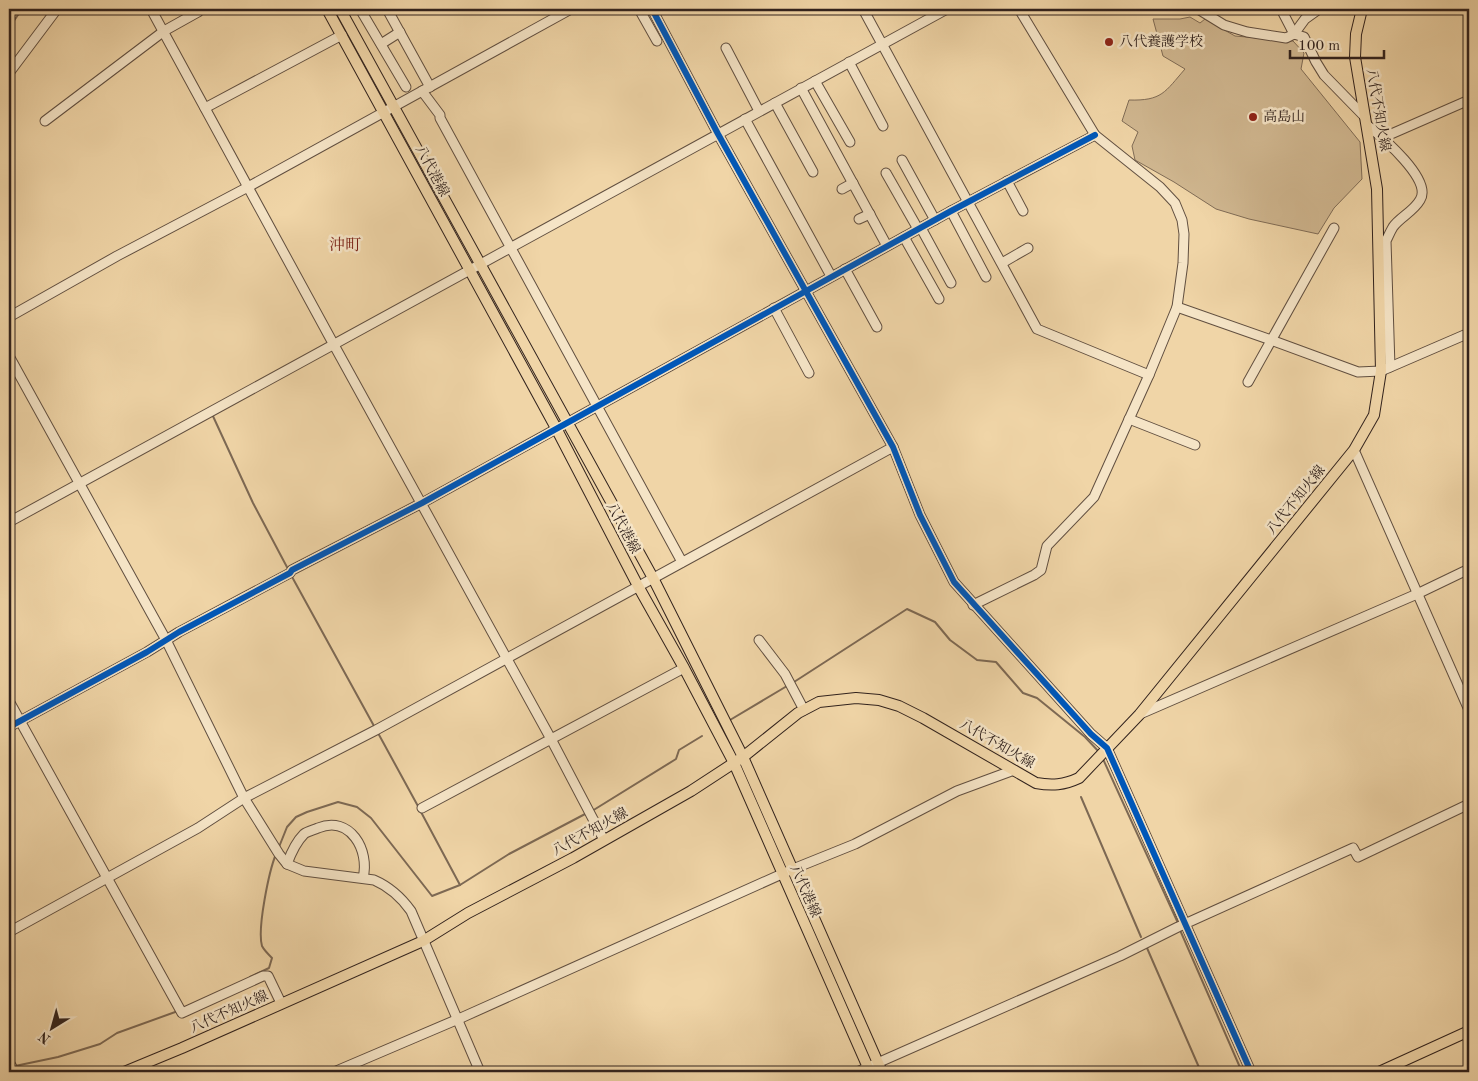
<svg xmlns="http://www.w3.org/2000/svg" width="1478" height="1081" viewBox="0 0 1478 1081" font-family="'Old Standard TT','Noto Serif JP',serif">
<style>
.green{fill:#d0b790;stroke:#806c56}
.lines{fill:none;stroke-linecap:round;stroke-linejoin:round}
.stream{stroke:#7d6954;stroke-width:2}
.minor-casing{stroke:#614f40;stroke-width:11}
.major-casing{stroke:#31221d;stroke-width:12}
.minor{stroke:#f5e4c6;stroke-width:9}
.major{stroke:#f0d5a7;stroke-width:10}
.cycleway-casing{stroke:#f5e4c6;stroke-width:9}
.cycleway{stroke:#0057b8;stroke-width:6}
.poi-dot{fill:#8f2418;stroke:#f5e4c6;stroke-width:2}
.labels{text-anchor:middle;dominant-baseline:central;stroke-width:5;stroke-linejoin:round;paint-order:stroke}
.poi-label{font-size:14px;fill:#31221d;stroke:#f5e4c6;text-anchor:start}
.street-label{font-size:14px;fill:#31221d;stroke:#f5e4c6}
.quarter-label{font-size:16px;fill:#7a1f14;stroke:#f5e4c6}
</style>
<rect width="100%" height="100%" fill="#f0d5a7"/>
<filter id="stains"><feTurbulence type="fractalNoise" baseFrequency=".004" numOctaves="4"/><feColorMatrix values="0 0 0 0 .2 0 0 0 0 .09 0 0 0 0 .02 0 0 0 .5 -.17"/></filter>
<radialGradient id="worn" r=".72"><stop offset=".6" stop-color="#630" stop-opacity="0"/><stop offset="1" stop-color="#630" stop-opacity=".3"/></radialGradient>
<path class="green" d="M1190,17L1200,23L1205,19L1235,36L1293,41L1304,53L1301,69L1360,142L1362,179L1334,208L1318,234L1249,219L1216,209L1174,182L1135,160L1132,146L1138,132L1122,121L1129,100C1162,101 1165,92 1185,69L1163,56L1153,19H1180Z"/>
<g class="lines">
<g class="stream">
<path d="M9,28L22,9"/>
<path d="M212,414L253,503L288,569"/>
<path d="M291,575L374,726"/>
<path d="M794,682L907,609L935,622L950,640L977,660L996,662L1023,693L1037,698L1085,737L1100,753"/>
<path d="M730,720L787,686"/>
<path d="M378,733L419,808"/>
<path d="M1103,759L1178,923"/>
<path d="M1081,797L1141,937"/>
<path d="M592,811L676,759L679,750L702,736"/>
<path d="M421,812L460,885"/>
<path d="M279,847L287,827L296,817L307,812L338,802L357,807L371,818L432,896L460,885L509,854L587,813"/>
<path d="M1180,930L1242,1072"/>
<path d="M1147,948L1201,1072"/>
<path d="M250,977L269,968L272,958C269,955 264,950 262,946C257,929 269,871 276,854"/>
<path d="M15,1066L58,1057L100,1044L117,1033L178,1011"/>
</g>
<g class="minor-casing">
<g id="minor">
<path d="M151,9L334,345L551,739L604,840"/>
<path d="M360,9L406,87"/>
<path d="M387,9L430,87"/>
<path d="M639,9L657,41"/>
<path d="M652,9L718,134L893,447L920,515L954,582L1091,734L1107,748L1251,1072"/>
<path d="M863,9L1037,329L1149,375"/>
<path d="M1198,9L1224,25L1247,32L1286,38L1294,34L1305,19L1319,9"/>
<path d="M1281,9L1294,34"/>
<path d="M1294,34L1304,37L1316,62L1324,75L1365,117"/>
<path d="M381,44L400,32"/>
<path d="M726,48L759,111"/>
<path d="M849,62L883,126"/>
<path d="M9,73L57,9"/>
<path d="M815,81L850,142"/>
<path d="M801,88L887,246"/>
<path d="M422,91L440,115V118L682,562"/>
<path d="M775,103L813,172"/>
<path d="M205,108L342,35"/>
<path d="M745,119L831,276"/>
<path d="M45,121L164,31L198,12L201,9"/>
<path d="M1367,125C1382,137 1433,180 1420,200C1413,212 1400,217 1393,227C1390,232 1388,237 1386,241L1390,367"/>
<path d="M1382,138L1469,100"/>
<path d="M902,160L935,220"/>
<path d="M886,173L918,229"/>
<path d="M1007,181L1023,211"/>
<path d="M842,189L853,183"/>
<path d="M951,211L986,277"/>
<path d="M859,219L870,214"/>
<path d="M921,228L951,283"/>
<path d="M904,237L939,299"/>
<path d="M1002,263L1028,248"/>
<path d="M845,269L877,327"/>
<path d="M1177,307L1271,340L1358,372L1381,371L1469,333"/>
<path d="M774,308L809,373"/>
<path d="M9,317L117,256L248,187L571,9"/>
<path d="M9,356L166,640L244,798L279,854L287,864L304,871L374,880C390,887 401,897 411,911L480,1072"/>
<path d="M1248,382L1334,228"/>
<path d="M1129,419L1195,445"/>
<path d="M1354,450L1469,710"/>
<path d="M9,522L947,9"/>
<path d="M973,605L1034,575L1041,570L1047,546L1094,497L1149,375L1177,307L1183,263L1184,234L1182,220L1175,203L1160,187L1095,135L1019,9"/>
<path d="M759,640L785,674L804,710"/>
<path d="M9,701L182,1013L263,976H268L281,1003"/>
<path d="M1140,714L1417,594L1469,569"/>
<path d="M9,727L147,652L179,632L290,573L292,570L422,503L951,211L1095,135"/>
<path d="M422,808L684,668"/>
<path d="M287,864C291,853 296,842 304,834C308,831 314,830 318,828C350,815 370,850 363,878"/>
<path d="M9,932L198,828L244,798L376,730L893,447"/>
<path d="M9,1062L12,1067"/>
<path d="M334,1072L463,1017L793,869L855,844L957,791L1014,770"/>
<path d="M857,1072L1120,956L1178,927L1353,848L1358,857L1469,804"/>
</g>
</g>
<g class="major-casing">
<g id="major">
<path d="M327,9L556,428L638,586L684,668L734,763L870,1072"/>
<path d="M340,9L653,578L743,757L882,1072"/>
<path d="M124,1072L182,1048L423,941L468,913L573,858L691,791L743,757L798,713L819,702L856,698L879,700L899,706L923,718L1036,783C1052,786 1064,785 1079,778L1139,715L1354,450L1374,415L1381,371L1377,189L1355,57L1356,34L1362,9"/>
<path d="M1379,1072L1469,1031"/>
</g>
</g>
<use href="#minor" class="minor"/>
<use href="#major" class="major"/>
<g class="cycleway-casing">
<g id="cycleway">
<path d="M652,9L718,134L893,447L920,515L954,582L1091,734L1107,748L1251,1072"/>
<path d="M9,727L147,652L179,632L290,573L292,570L422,503L951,211L1095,135"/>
</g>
</g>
<use href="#cycleway" class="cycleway"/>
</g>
<g class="poi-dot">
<circle cx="1109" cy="42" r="5"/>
<circle cx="1253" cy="117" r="5"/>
</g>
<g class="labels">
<g class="poi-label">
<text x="1119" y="42">八代養護学校</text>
<text x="1263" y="117">高島山</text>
</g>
<g class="street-label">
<text transform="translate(1378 110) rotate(80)">八代不知火線</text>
<text transform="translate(432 171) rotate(62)">八代港線</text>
<text transform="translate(1296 500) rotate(-51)">八代不知火線</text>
<text transform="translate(623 528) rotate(62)">八代港線</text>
<text transform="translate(997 744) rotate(30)">八代不知火線</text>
<text transform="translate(590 832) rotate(-29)">八代不知火線</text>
<text transform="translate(805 891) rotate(66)">八代港線</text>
<text transform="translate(229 1012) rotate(-24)">八代不知火線</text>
</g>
<g class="quarter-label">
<text x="345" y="246">沖町</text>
</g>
</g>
<rect width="1478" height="1081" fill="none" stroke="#f0d5a7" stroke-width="30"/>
<rect x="10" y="10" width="1458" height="1061" fill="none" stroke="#31221d" stroke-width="2.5"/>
<rect x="15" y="15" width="1448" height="1051" fill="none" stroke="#31221d"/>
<g transform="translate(52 1028) rotate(217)" stroke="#f5e4c6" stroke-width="4" paint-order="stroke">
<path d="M0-4L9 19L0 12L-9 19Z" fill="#31221d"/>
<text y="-8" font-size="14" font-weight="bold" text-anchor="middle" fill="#31221d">N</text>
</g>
<path d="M1290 50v8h94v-8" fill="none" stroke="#31221d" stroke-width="2.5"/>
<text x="1298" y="50" font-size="15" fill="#31221d" stroke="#f5e4c6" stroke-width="4" paint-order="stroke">100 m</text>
<rect width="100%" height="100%" filter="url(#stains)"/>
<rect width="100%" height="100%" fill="url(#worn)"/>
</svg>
